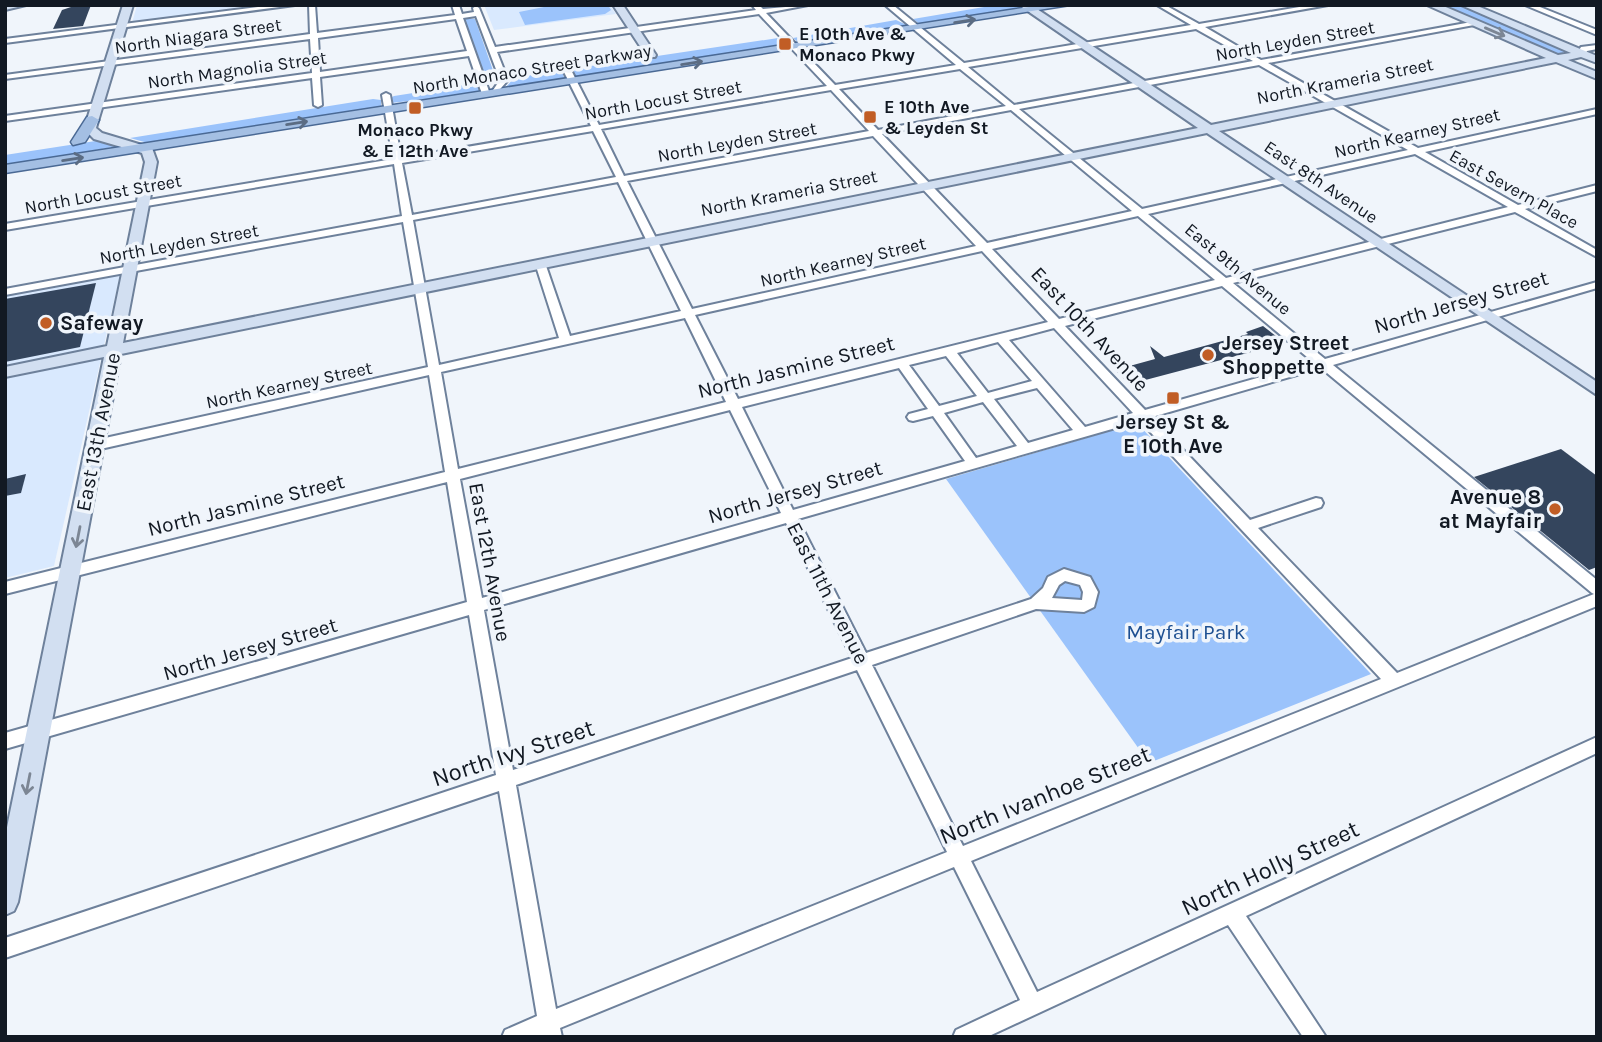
<svg xmlns="http://www.w3.org/2000/svg" width="1602" height="1042" viewBox="0 0 1602 1042" font-family="Karla,sans-serif">
<style>
.built{fill:#d9e9fe}
.green{fill:#9bc3fb}
.building{fill:#34455d}
.lines{fill:none;stroke-linecap:round;stroke-linejoin:round}
.street-casing{stroke:#6e819b;stroke-width:4}
.secondary-casing{stroke:#6e819b;stroke-width:4}
.primary-casing{stroke:#4a6994;stroke-width:3}
.street{fill:#fff;fill-rule:evenodd}
.secondary{fill:#d2dff1;fill-rule:evenodd}
.primary{fill:#a4bfe3;fill-rule:evenodd}
.oneway{stroke:#5b6c83}
.oneway2{stroke:#7c8694}
.poi-dot{fill:#c15d25;stroke:#f0f5fb;stroke-width:2.5}
.labels{text-anchor:middle;dominant-baseline:central;stroke-width:7;stroke-linejoin:round;paint-order:stroke}
.far-poi-label{font-size:18px;font-weight:bold;fill:#121923;stroke:#f0f5fb;text-anchor:start}
.far-street-label{font-size:18px;fill:#121923;stroke:#f0f5fb}
.street-label{font-size:21px;fill:#121923;stroke:#f0f5fb}
.poi-label{font-size:21px;font-weight:bold;fill:#121923;stroke:#f0f5fb;text-anchor:start}
.park-label{font-size:21px;fill:#1d4f91;stroke:#f0f5fb}
.near-street-label{font-size:24px;fill:#121923;stroke:#f0f5fb}
</style>
<rect width="100%" height="100%" fill="#f0f5fb"/>
<g class="built">
<path d="M137,5H277L132,23Z"/>
<path d="M484,5H610L616,14L494,30Z"/>
<path d="M120,275L54,566L5,578V290Z"/>
</g>
<g class="green">
<path d="M554,5H608L611,10L605,14L525,25L519,12Z"/>
<path d="M996,5H1019L1024,10L921,25L913,19Z"/>
<path d="M1436,5H1462L1571,52L1557,56Z"/>
<path d="M468,18L475,19L495,76H484L464,20Z"/>
<path d="M896,20L909,26L800,44L793,38Z"/>
<path d="M778,38L787,44L576,77L573,71L577,68Z"/>
<path d="M555,71L562,72L565,79L506,87L514,78Z"/>
<path d="M471,84L478,85L480,93L391,103L390,98L394,96Z"/>
<path d="M373,99L381,100V107L148,143L130,138Z"/>
<path d="M102,140L124,145L5,166V155Z"/>
<path d="M1137,423L1371,674L1149,763L946,479Z"/>
</g>
<g class="building">
<path d="M77,5H91L83,26L53,29L62,10Z"/>
<path d="M96,283L80,347L5,362V299Z"/>
<path d="M1263,326L1285,343L1134,383L1127,382L1115,370L1155,359L1150,346L1164,357L1248,334L1246,332Z"/>
<path d="M1561,449L1597,476V567L1589,570L1474,477Z"/>
<path d="M26,474L21,493L5,496V479Z"/>
</g>
<g class="lines">
<g class="street-casing">
<g id="street">
<path d="M274,5H295L5,43V39Z"/>
<path d="M309,5H315L317,33L455,15L452,5H459L462,14L474,12L473,8L476,6L479,8L495,47L756,10L752,5H759L763,9L808,5L766,13L835,85L956,65L885,5H893L964,63L1191,25L1157,5H1165L1199,24L1311,5H1328L1205,27L1261,60L1477,21L1474,25L1268,63L1418,148L1597,109V114L1425,152L1518,205L1597,185V191L1525,209L1597,250V257L1515,212L1233,283L1325,359L1597,282V288L1333,365L1597,580V606L971,861L1037,992L1597,737V753L1246,916L1326,1037H1303L1228,925L987,1037H953L956,1030L1020,1000L954,867L560,1028L562,1037H502L505,1030L537,1016L499,791L5,958V938L496,775L469,615L5,749V733L467,602L447,482L5,594V582L445,472L429,375L96,450L90,445L96,440L428,367L403,222L5,295V289L402,216L394,164L5,230V224L393,159L382,95L386,93L390,95L401,158L591,126L562,68L566,66L570,68L599,125L827,86L759,14L497,52L508,80L495,95L491,93L500,80L476,16L463,18L490,94L486,96L482,94L469,56L320,77L322,105L318,107L314,105L312,78L5,121V116L312,73L310,39L5,79V75L310,34ZM456,19L467,51L320,72L318,38ZM1196,29L1253,61L1014,105L968,67ZM1259,65L1408,150L1142,209L1019,109ZM960,69L1006,106L878,130L839,89ZM831,90L869,131L624,176L601,129ZM1011,110L1132,211L987,243L882,134ZM593,131L616,177L412,215L402,163ZM873,136L976,246L692,309L627,181ZM1415,154L1508,207L1226,278L1148,214ZM618,182L681,311L570,336L545,263L540,260L535,263L559,338L439,365L413,220ZM1138,216L1215,280L1059,319L992,249ZM982,251L1048,322L738,399L695,315ZM1222,286L1313,362L1145,410L1065,326ZM685,318L726,402L458,469L441,372ZM1054,328L1133,413L1085,427L1009,340ZM998,342L1032,381L988,393L957,353ZM946,356L977,396L939,406L909,365ZM899,368L928,409L909,414L907,417L909,420L913,421L933,416L965,461L793,510L742,407ZM1321,368L1592,593L1594,594L1397,673L1258,528L1321,507L1323,503L1321,499L1316,498L1250,520L1152,417ZM1037,388L1073,430L1028,443L994,399ZM983,402L1017,446L976,458L944,413ZM730,410L781,513L482,598L460,479ZM1140,421L1381,679L963,846L872,665L1036,609L1084,612L1094,607L1098,592L1090,577L1064,569L1048,577L1043,588L1031,599L866,653L798,519ZM786,523L852,658L513,770L484,610ZM1065,581L1080,585L1083,592L1082,600L1052,598L1059,585ZM857,670L947,852L556,1009L516,785Z"/>
<path d="M1525,5H1535L1597,30V35Z"/>
<path d="M1597,45V49L1587,51L1584,56L1577,54L1581,47Z"/>
</g>
</g>
<g class="secondary-casing">
<g id="secondary">
<path d="M5,5H26L5,10Z"/>
<path d="M123,5H133L96,128L102,133L152,148L157,162L123,343L1198,128L1019,5H1031L1211,125L1546,58L1427,5H1441L1558,55L1571,53L1461,5H1475L1597,56V63L1581,57L1568,60L1597,72V79L1556,62L1219,131L1597,382V395L1207,133L121,354L18,902L14,911L5,915V837L104,357L5,377V367L107,346L145,162L142,153L94,139L84,129Z"/>
<path d="M613,5H623L656,55L655,57H647Z"/>
</g>
</g>
<g class="primary-casing">
<g id="primary">
<path d="M1042,5H1070L5,173V165Z"/>
<path d="M92,116L99,120L85,142L73,145L71,142L87,117Z"/>
</g>
</g>
<use href="#street" class="street"/>
<use href="#secondary" class="secondary"/>
<use href="#primary" class="primary"/>
</g>
<defs><path id="oneway-shaft" d="M-6 0H5M1.5-3L5.5 0L1.5 3" fill="none" stroke-width="1.6" stroke-linecap="round" stroke-linejoin="round" transform="scale(1.75)"/></defs>
<g class="oneway">
<use href="#oneway-shaft" transform="translate(965 21) rotate(-9)"/>
<use href="#oneway-shaft" transform="translate(692 63) rotate(-9)"/>
<use href="#oneway-shaft" transform="translate(297 123) rotate(-9)"/>
<use href="#oneway-shaft" transform="translate(73 159) rotate(-9)"/>
</g>
<g class="oneway2">
<use href="#oneway-shaft" transform="translate(1495 32) rotate(23)"/>
<use href="#oneway-shaft" transform="translate(78 537) rotate(101)"/>
<use href="#oneway-shaft" transform="translate(28 784) rotate(101)"/>
</g>
<g class="poi-dot">
<rect x="778" y="37" width="14" height="14" rx="3.5"/>
<rect x="408" y="101" width="14" height="14" rx="3.5"/>
<rect x="863" y="110" width="14" height="14" rx="3.5"/>
<circle cx="46" cy="323" r="7"/>
<circle cx="1208" cy="355" r="7"/>
<rect x="1166" y="391" width="14" height="14" rx="3.5"/>
<circle cx="1555" cy="509" r="7"/>
</g>
<g class="labels">
<g class="far-poi-label">
<text x="799" y="34">E 10th Ave &amp;<tspan x="799" dy="21">Monaco Pkwy</tspan></text>
<text x="884" y="107">E 10th Ave<tspan x="884" dy="21">&amp; Leyden St</tspan></text>
<text x="415" y="130" text-anchor="middle">Monaco Pkwy<tspan x="415" dy="21">&amp; E 12th Ave</tspan></text>
</g>
<g class="far-street-label">
<text transform="translate(198 36) rotate(-8)">North Niagara Street</text>
<text transform="translate(1295 41) rotate(-10)">North Leyden Street</text>
<text transform="translate(532 69) rotate(-9)">North Monaco Street Parkway</text>
<text transform="translate(237 70) rotate(-8)">North Magnolia Street</text>
<text transform="translate(1345 81) rotate(-11)">North Krameria Street</text>
<text transform="translate(663 100) rotate(-10)">North Locust Street</text>
<text transform="translate(1417 133) rotate(-13)">North Kearney Street</text>
<text transform="translate(737 142) rotate(-10)">North Leyden Street</text>
<text transform="translate(1321 182) rotate(34)">East 8th Avenue</text>
<text transform="translate(1514 189) rotate(29)">East Severn Place</text>
<text transform="translate(789 193) rotate(-11)">North Krameria Street</text>
<text transform="translate(103 194) rotate(-10)">North Locust Street</text>
<text transform="translate(179 244) rotate(-10)">North Leyden Street</text>
<text transform="translate(843 262) rotate(-13)">North Kearney Street</text>
<text transform="translate(1238 269) rotate(40)">East 9th Avenue</text>
<text transform="translate(289 385) rotate(-12)">North Kearney Street</text>
</g>
<g class="street-label">
<text transform="translate(1461 302) rotate(-16)">North Jersey Street</text>
<text transform="translate(1090 329) rotate(47)">East 10th Avenue</text>
<text transform="translate(796 367) rotate(-14)">North Jasmine Street</text>
<text transform="translate(98 432) rotate(-79)">East 13th Avenue</text>
<text transform="translate(795 492) rotate(-16)">North Jersey Street</text>
<text transform="translate(246 505) rotate(-14)">North Jasmine Street</text>
<text transform="translate(490 562) rotate(80)">East 12th Avenue</text>
<text transform="translate(828 593) rotate(63)">East 11th Avenue</text>
<text transform="translate(250 649) rotate(-16)">North Jersey Street</text>
</g>
<g class="poi-label">
<text x="60" y="323">Safeway</text>
<text x="1222" y="343">Jersey Street<tspan x="1222" dy="24">Shoppette</tspan></text>
<text x="1173" y="422" text-anchor="middle">Jersey St &amp;<tspan x="1173" dy="24">E 10th Ave</tspan></text>
<text x="1541" y="497" text-anchor="end">Avenue 8<tspan x="1541" dy="24">at Mayfair</tspan></text>
</g>
<g class="park-label">
<text x="1186" y="632">Mayfair Park</text>
</g>
<g class="near-street-label">
<text transform="translate(513 753) rotate(-18)">North Ivy Street</text>
<text transform="translate(1045 795) rotate(-22)">North Ivanhoe Street</text>
<text transform="translate(1270 868) rotate(-25)">North Holly Street</text>
</g>
</g>
<rect width="1602" height="1042" fill="none" stroke="#121923" stroke-width="14"/>
</svg>
